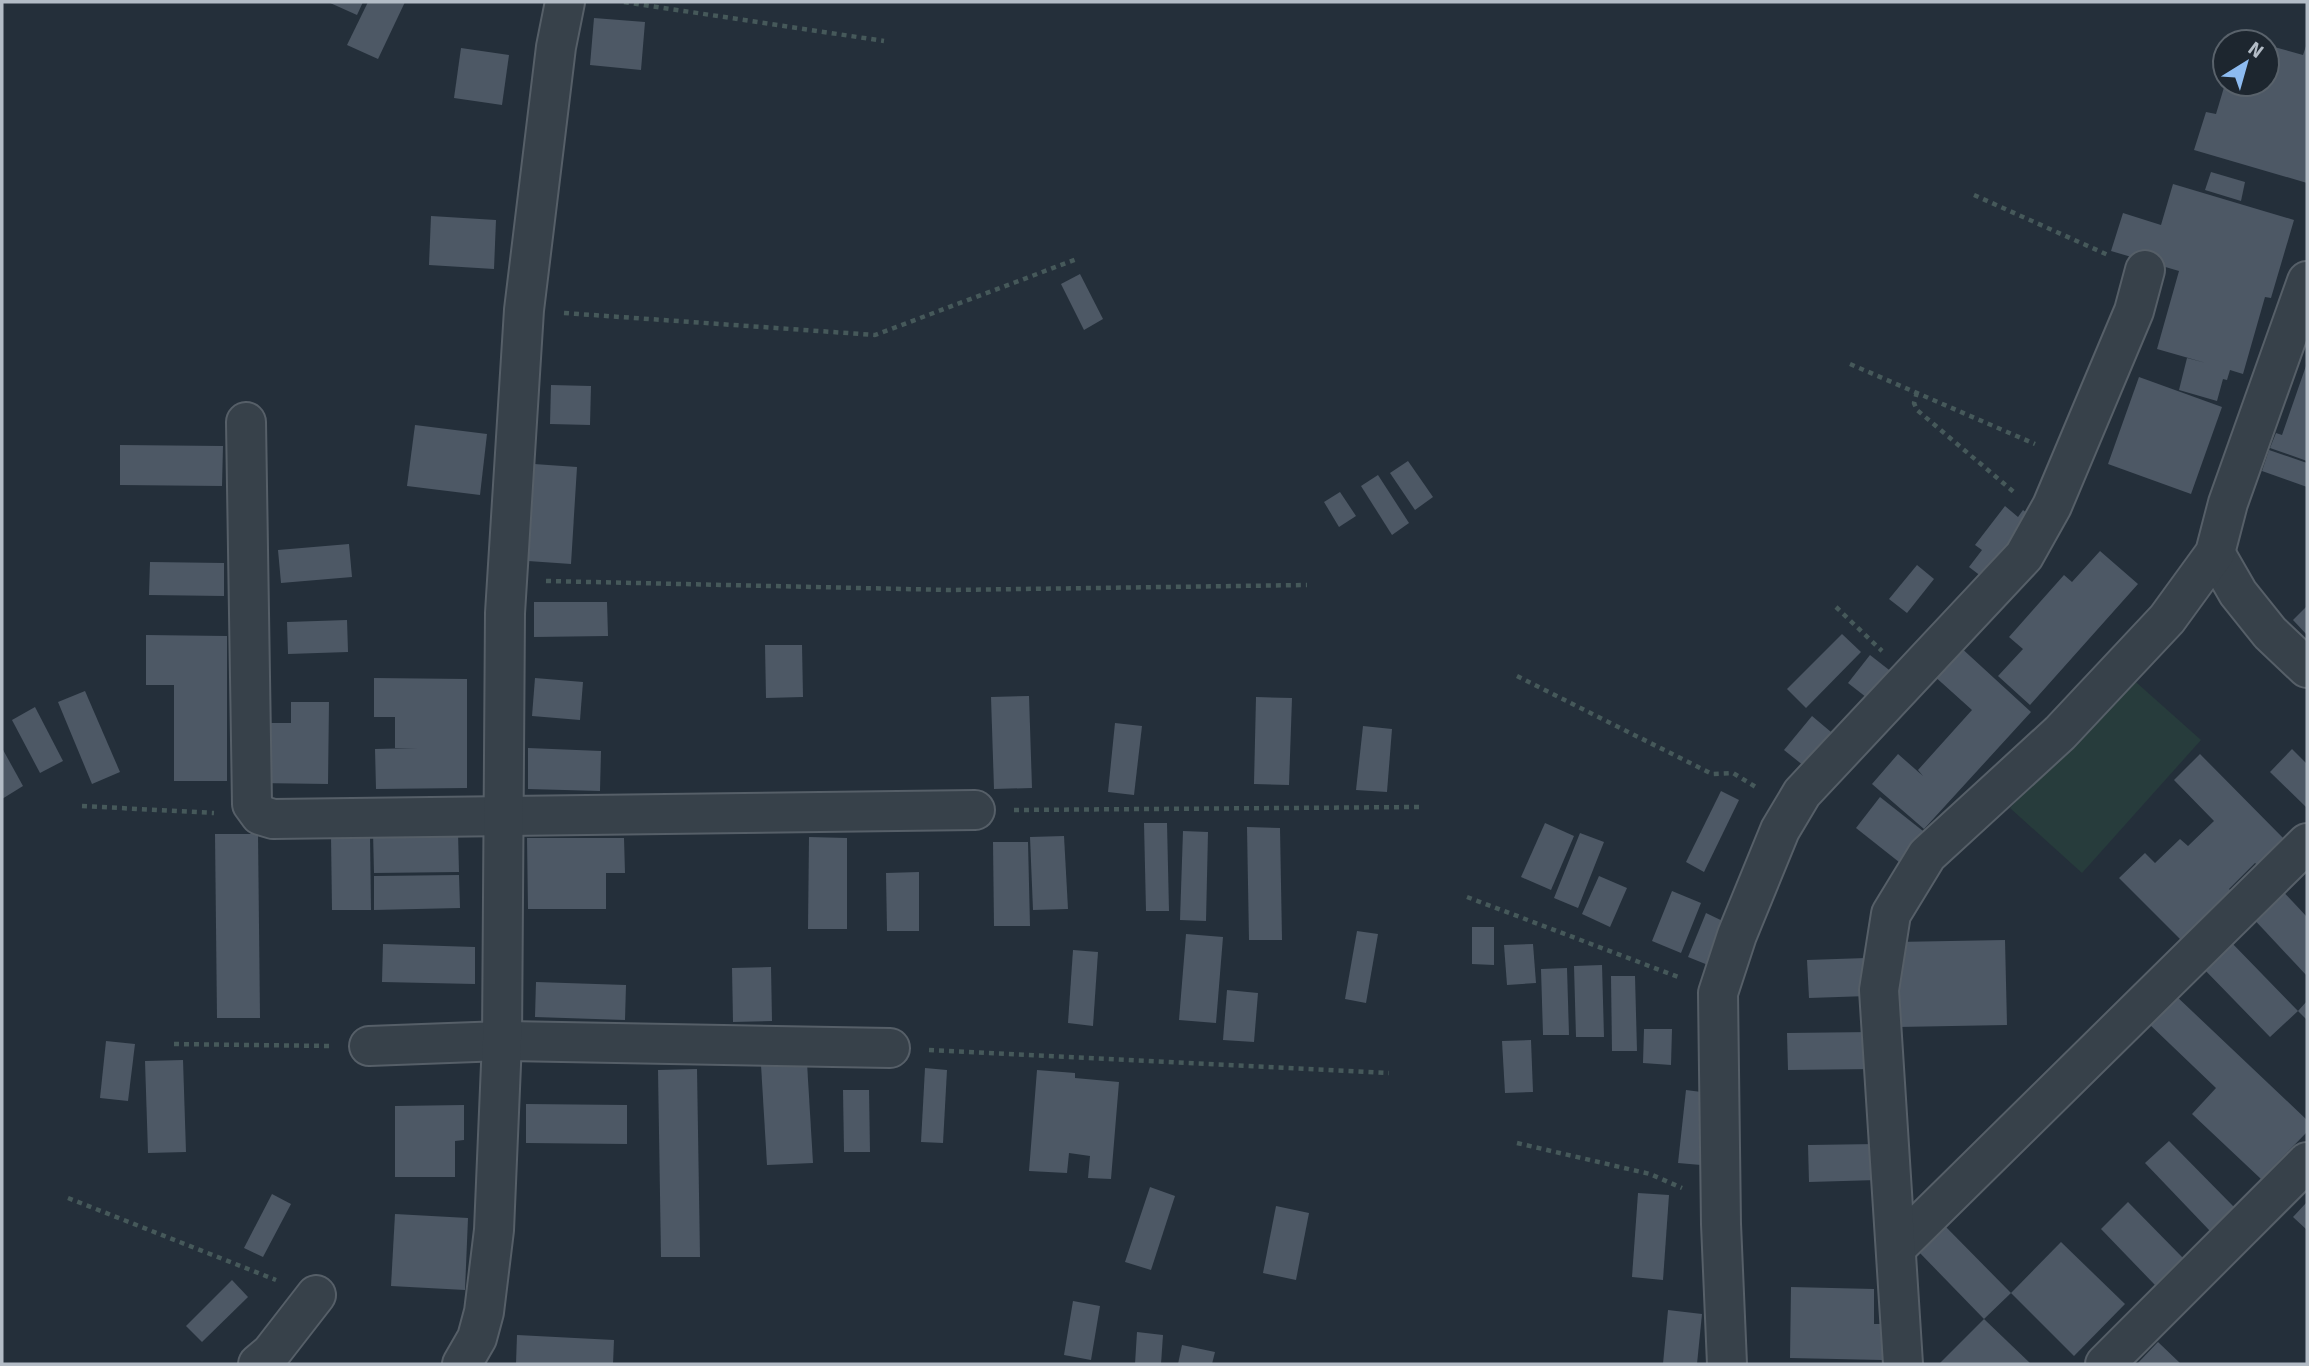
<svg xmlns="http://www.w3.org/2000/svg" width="2309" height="1366" viewBox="0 0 2309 1366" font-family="Signika,sans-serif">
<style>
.green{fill:#273c3c}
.building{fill:#4d5865}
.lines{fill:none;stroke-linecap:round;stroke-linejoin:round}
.minor-casing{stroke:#565f68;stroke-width:42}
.path{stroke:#46595a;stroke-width:4.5;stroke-dasharray:5 5;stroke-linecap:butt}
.minor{stroke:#37414a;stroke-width:38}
</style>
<rect width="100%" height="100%" fill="#242f3a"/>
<path class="green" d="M2128,675L2201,740L2082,873L2010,808Z"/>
<g class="building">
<path d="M328,2H363L357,15Z"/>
<path d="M368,2H405L378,59L347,45Z"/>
<path d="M594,18L645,22L641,70L590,65Z"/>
<path d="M2307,43V183L2194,150L2206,112L2216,114L2225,84H2267V45L2303,55Z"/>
<path d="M461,48L509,55L502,105L454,98Z"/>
<path d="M2211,172L2245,182L2241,201L2205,190Z"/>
<path d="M2173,184L2294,220L2271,298L2265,297L2243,374L2230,370L2227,380L2223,379L2217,401L2179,390L2187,358L2206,363L2157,349L2179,271L2111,251L2123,213L2161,225Z"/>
<path d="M431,216L496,220L494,269L429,265Z"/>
<path d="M1080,274L1103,319L1084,330L1061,284Z"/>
<path d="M2307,363V461L2270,448L2276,433L2282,435Z"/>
<path d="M2139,377L2222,407L2191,494L2108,464Z"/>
<path d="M551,385L591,386L590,425L550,424Z"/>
<path d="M415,425L487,434L480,495L407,486Z"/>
<path d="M120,445L223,446L222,486L120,485Z"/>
<path d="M2269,450L2307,463V487L2262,471Z"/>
<path d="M1408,461L1433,497L1415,510L1390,473Z"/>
<path d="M534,464L577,467L571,564L528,561Z"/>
<path d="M1378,475L1409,523L1392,535L1361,486Z"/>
<path d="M1340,492L1356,516L1339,527L1324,502Z"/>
<path d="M2005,506L2018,517L2023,510L2035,519L1986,580L1969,567L1982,550L1975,545Z"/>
<path d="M349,544L352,577L281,583L278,550Z"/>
<path d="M2100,551L2138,584L2030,705L1998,676L2023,649L2009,637L2064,575L2072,582Z"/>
<path d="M150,562L224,563V596L149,595Z"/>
<path d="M1917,565L1934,579L1907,613L1889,599Z"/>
<path d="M534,602H607L608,636L534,637Z"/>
<path d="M2307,606V635L2293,620Z"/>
<path d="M347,620L348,652L288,654L287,622Z"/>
<path d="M1842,634L1861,652L1806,708L1787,689Z"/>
<path d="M146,635L227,636V781H174V685H146Z"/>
<path d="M765,645H802L803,697L766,698Z"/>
<path d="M1958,645L2031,712L1924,829L1872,784L1898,754L1923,776L1918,770L1972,710L1932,674Z"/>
<path d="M1870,655L1893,673L1871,701L1848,683Z"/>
<path d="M374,678L467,679V788L376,789L375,749L417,748H395V717H374Z"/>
<path d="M535,678L583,682L580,720L532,716Z"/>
<path d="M85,691L120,772L92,784L58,702Z"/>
<path d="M1029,696L1032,788L994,789L991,697Z"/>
<path d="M1256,697L1292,698L1289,785L1254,784Z"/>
<path d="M291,702H329L328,784L257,783V723H291Z"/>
<path d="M35,707L63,761L40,773L12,720Z"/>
<path d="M1812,716L1831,732L1804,766L1784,750Z"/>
<path d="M1115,723L1142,726L1134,795L1108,792Z"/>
<path d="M1363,726L1392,729L1387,792L1356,790Z"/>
<path d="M2,748L23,786L2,799Z"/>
<path d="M528,748L601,751L600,791L528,789Z"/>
<path d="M2292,749L2307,764V808L2270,772Z"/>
<path d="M2200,754L2286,841L2260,867L2255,863L2229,889L2234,894L2184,943L2119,878L2145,853L2155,863L2180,839L2188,846L2214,821L2174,780Z"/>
<path d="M1721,791L1739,800L1704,872L1686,862Z"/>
<path d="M1880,797L1923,831L1899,862L1856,828Z"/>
<path d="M1144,823H1167L1169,911H1146Z"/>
<path d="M1545,823L1574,836L1551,890L1521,877Z"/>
<path d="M1247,827L1280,828L1282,940H1249Z"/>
<path d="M1183,831L1208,832L1206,921L1180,920Z"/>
<path d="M373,832H458L459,872L374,873Z"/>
<path d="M1580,833L1604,842L1578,908L1554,898Z"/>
<path d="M215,834H258L260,1018H217Z"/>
<path d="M331,836H370L371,910H332Z"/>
<path d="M1064,836L1068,909L1033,910L1030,837Z"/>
<path d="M809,837L847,838V929H808Z"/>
<path d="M527,838H624L625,873H606V909H528Z"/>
<path d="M993,842H1028L1030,926H994Z"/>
<path d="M919,872V931H887L886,873Z"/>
<path d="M459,875L460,908L374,910V876Z"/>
<path d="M1599,876L1627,888L1610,927L1582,914Z"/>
<path d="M2279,887L2307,917V976L2250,915Z"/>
<path d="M1672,891L1701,903L1681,953L1652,941Z"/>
<path d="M1706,913L1731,925L1713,967L1688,957Z"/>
<path d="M1472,927H1494V965L1472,964Z"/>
<path d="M1357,931L1378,934L1366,1003L1345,999Z"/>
<path d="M1186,934L1223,937L1216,1023L1179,1020Z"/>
<path d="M2005,940L2007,1025L1898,1027L1895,942Z"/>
<path d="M2229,940L2298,1011L2307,1001V1020L2298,1011L2270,1037L2201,966Z"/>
<path d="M383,944L475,947V984L382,982Z"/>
<path d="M1533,944L1536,983L1507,985L1504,945Z"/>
<path d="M1073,950L1098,952L1093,1026L1068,1023Z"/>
<path d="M1866,958L1868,996L1809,998L1807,960Z"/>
<path d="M1602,965L1604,1037H1576L1574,966Z"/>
<path d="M771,967L772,1021L733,1022L732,968Z"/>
<path d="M1567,968L1569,1035H1543L1541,969Z"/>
<path d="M1611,976H1635L1637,1051H1612Z"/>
<path d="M536,982L626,985L625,1020L535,1017Z"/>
<path d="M1227,990L1258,993L1254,1042L1223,1040Z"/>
<path d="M2174,994L2307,1120V1132L2261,1179L2192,1114L2216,1088L2147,1022Z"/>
<path d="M1644,1029H1672L1671,1065L1643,1063Z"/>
<path d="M1872,1032L1873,1069L1788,1070L1787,1033Z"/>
<path d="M1531,1040L1533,1092L1505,1093L1502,1041Z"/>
<path d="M106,1041L135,1044L128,1101L100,1098Z"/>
<path d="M183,1060L186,1152L148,1153L145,1061Z"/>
<path d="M807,1063L813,1163L767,1165L761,1065Z"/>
<path d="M925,1068L947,1070L943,1143L921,1142Z"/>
<path d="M697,1069L700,1257H661L658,1070Z"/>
<path d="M1037,1070L1075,1073V1078L1119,1082L1111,1179L1088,1178L1090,1156L1069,1153L1067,1173L1029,1171Z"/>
<path d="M843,1090H869L870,1152H844Z"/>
<path d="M1686,1090L1709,1093L1701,1165L1678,1163Z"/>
<path d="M526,1104L627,1105V1144L526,1143Z"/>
<path d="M464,1105V1140L455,1141V1177H395V1106Z"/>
<path d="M2169,1141L2234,1207L2210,1231L2145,1163Z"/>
<path d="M1877,1144L1878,1180L1809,1182L1808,1145Z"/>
<path d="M1150,1187L1175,1196L1151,1270L1125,1262Z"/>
<path d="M1638,1193L1669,1195L1663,1280L1632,1277Z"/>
<path d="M272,1194L291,1204L263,1257L244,1248Z"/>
<path d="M2128,1202L2183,1258L2155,1285L2101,1229Z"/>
<path d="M2307,1202V1230L2293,1217Z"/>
<path d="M1276,1206L1309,1213L1296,1280L1263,1273Z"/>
<path d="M395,1214L468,1218L465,1290L391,1286Z"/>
<path d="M1943,1224L2011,1293L1984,1319L1917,1250Z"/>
<path d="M2061,1242L2125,1304L2074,1356L2011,1293Z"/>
<path d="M232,1280L248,1297L202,1342L186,1326Z"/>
<path d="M1791,1287L1874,1289V1324H1883L1882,1360L1790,1358Z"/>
<path d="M1073,1301L1100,1306L1091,1360L1064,1355Z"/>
<path d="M1668,1310L1702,1314L1697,1364H1663Z"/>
<path d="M1984,1319L2031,1364H1939Z"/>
<path d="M1137,1332L1163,1335L1161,1364H1135Z"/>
<path d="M517,1335L614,1340L613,1364H516Z"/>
<path d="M2158,1342L2181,1364H2137Z"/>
<path d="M1182,1345L1215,1352L1212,1364H1178Z"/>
</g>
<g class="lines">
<g class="minor-casing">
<g id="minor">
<path d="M246,422L252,804L260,815L273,819L975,810"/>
<path d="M2215,553L2238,593L2270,633L2307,668"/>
<path d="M369,1046L502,1041L890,1048"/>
<path d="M1896,1248L2307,843"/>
<path d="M258,1364L271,1353L316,1295"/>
<path d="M462,1364L477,1338L484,1312L494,1230L502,1041L505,613L524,310L556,47L565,2"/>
<path d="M1727,1364L1721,1224L1718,993L1737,935L1780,830L1802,793L2024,556L2052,506L2134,311L2145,270"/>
<path d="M1903,1364L1879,990L1891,914L1927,855L2060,733L2167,619L2215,553L2228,503L2307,281"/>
<path d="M2105,1364L2307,1162"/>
</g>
</g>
<g class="path">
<path d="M624,2L884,41"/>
<path d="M1974,195L2108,255"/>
<path d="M564,313L875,335L1077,259"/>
<path d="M1850,364L2035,444"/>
<path d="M1917,392L1914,403L1917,410L2015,493"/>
<path d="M546,581L950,590L1307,585"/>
<path d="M1836,607L1882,651"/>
<path d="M1517,676L1700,768L1712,774L1733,773L1759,789"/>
<path d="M82,806L214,813"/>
<path d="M1014,810L1419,807"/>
<path d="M1467,897L1681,978"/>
<path d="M174,1044L331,1046"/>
<path d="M929,1050L1389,1073"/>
<path d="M1517,1143L1650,1174L1682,1188"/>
<path d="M68,1198L276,1280"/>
</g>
<use href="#minor" class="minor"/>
</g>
<rect width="2309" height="1366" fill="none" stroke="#b3bcc6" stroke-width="7"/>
<g transform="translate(2246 63) rotate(37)"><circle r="33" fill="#1d262f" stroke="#59626b" stroke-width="2"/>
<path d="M0-5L12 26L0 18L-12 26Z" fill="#8dbbf1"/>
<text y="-10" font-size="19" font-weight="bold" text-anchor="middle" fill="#b3bcc6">N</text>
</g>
</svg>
